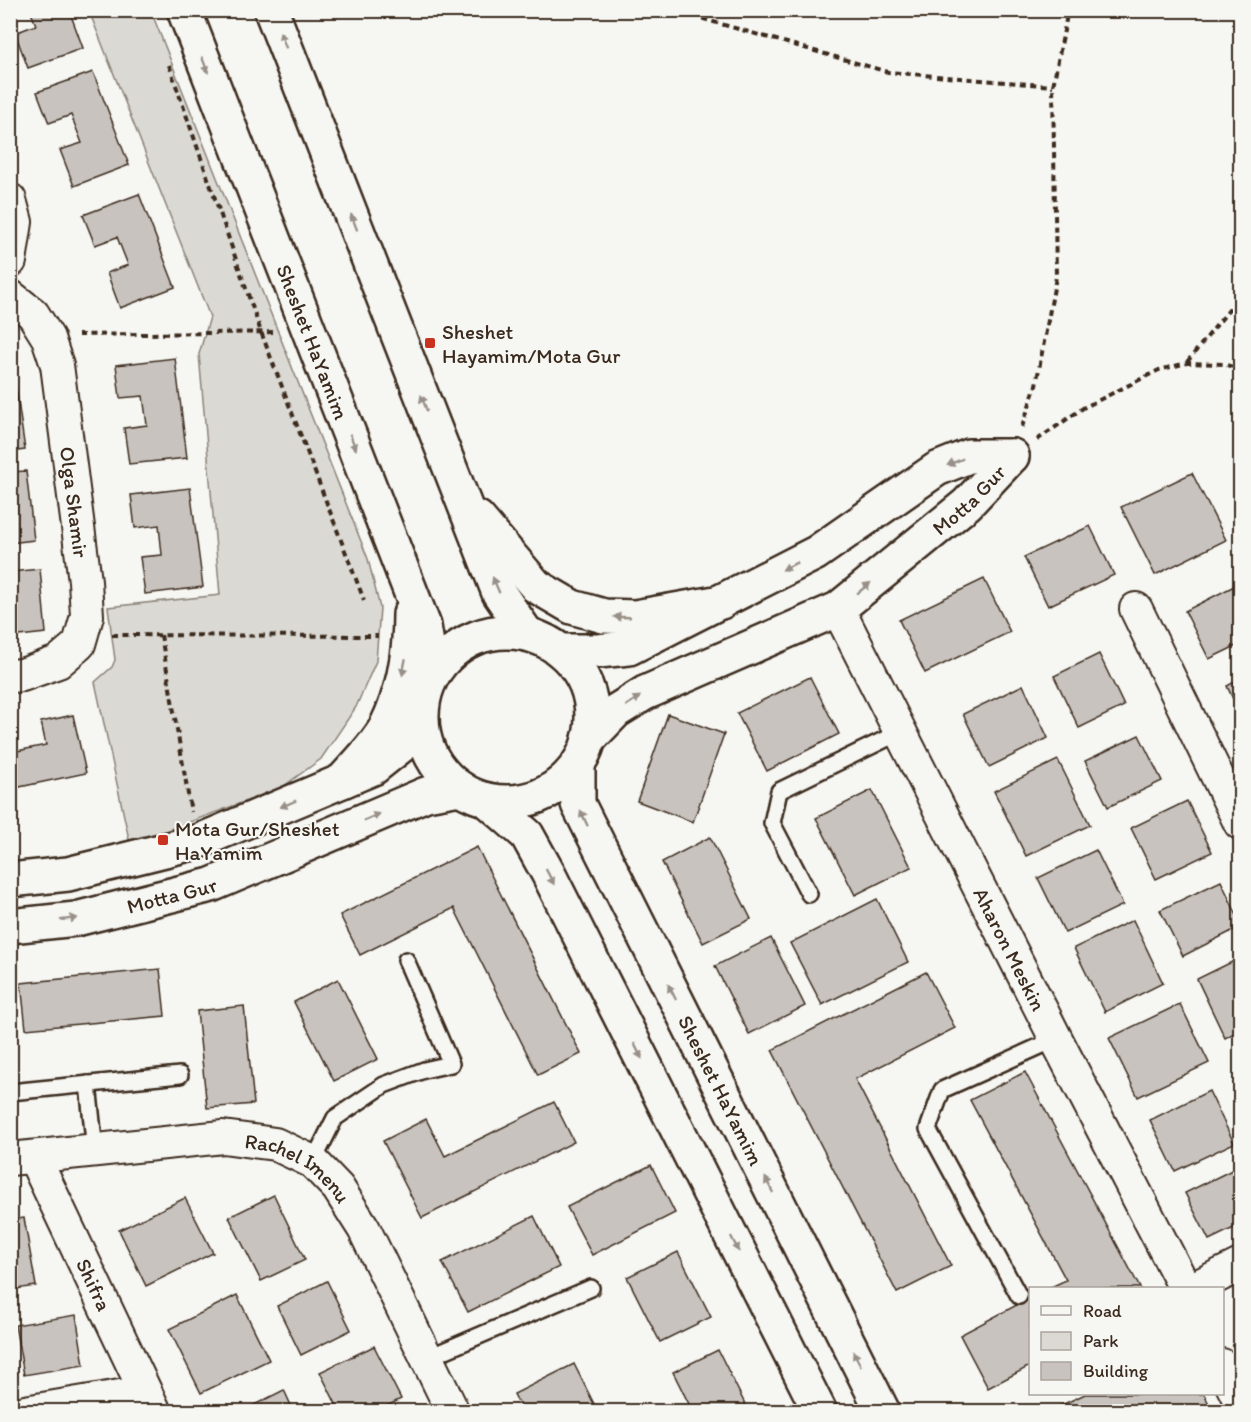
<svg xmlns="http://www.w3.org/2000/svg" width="1251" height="1422" viewBox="0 0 1251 1422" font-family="Itim,sans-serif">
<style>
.green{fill:#dad9d3;stroke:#8a8278;stroke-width:1.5}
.building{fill:#c8c3be;stroke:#3b2a1e;stroke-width:1.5}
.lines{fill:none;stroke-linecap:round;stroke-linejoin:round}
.service-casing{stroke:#3b2a1e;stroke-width:20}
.minor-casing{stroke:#3b2a1e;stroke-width:36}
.tertiary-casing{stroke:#3b2a1e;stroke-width:38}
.secondary-casing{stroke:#3b2a1e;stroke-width:38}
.path{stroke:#3b2a1e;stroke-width:4;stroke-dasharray:6 4.5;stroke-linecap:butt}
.service{stroke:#f6f6f2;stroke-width:15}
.minor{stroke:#f6f6f2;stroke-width:32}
.tertiary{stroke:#f6f6f2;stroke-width:33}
.secondary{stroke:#f6f6f2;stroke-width:33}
.oneway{fill:#989088}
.poi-dot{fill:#c8321e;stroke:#f6f6f2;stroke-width:2}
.labels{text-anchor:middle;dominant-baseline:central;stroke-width:4.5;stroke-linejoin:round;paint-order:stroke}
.poi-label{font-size:21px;fill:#3b2a1e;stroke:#f6f6f2;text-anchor:start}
.street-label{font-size:21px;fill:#3b2a1e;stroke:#f6f6f2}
</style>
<rect width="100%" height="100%" fill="#f6f6f2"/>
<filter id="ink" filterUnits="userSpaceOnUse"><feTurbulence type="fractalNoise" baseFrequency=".0167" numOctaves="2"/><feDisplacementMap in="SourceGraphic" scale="12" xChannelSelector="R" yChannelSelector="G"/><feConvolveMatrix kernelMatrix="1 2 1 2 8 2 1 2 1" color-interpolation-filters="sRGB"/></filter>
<g filter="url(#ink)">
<path class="green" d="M89,11H151L368,559L380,608L376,661L356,707L321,759L281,788L130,844L95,682L112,667L115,660L108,607L220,595L199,354L210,317Z"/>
<g class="building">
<path d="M30,10H69L83,48L28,68L15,33L36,25Z"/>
<path d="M93,72L129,165L74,186L60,150L82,143L71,115L49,123L37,92Z"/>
<path d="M139,194L175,287L120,308L107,273L128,265L117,237L95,245L83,215Z"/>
<path d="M175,358L187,458L129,464L124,428L147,425L143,396L120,398L116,365Z"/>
<path d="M10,380H15L25,450L10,452Z"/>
<path d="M26,471L34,540L10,543V472Z"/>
<path d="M1192,473L1226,540L1155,575L1121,507Z"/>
<path d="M190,488L203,587L145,594L140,557L162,555L159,525L135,528L131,495Z"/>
<path d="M1090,526L1114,575L1048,606L1024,557Z"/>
<path d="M40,569L46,633L10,637V572Z"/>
<path d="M984,579L1010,632L925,673L899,620Z"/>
<path d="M1240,583V644L1209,659L1185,611Z"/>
<path d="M1099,654L1124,706L1079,728L1054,676Z"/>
<path d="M810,677L839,734L767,771L737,713Z"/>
<path d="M1240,679V714L1227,686Z"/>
<path d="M1023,685L1048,738L989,767L963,714Z"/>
<path d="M668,714L724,734L693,822L637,801Z"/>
<path d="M73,715L86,773L10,789V730L12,729L17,751L46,745L41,722Z"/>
<path d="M1139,735L1162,781L1108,807L1085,761Z"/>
<path d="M1058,760L1090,825L1026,856L994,791Z"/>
<path d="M872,790L911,867L855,895L816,818Z"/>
<path d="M1187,801L1212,852L1156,879L1131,828Z"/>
<path d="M710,837L751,919L703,943L662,862Z"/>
<path d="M477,847L581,1054L538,1075L454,908L360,955L340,915Z"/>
<path d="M1096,850L1123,905L1065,933L1038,878Z"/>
<path d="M1221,881L1240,922V927L1183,956L1160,910Z"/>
<path d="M877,899L908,962L822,1005L790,943Z"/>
<path d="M1133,920L1163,983L1105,1012L1074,948Z"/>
<path d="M771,938L805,1006L749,1034L715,966Z"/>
<path d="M1240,958V1030L1225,1038L1197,979Z"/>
<path d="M160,969L165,1016L26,1029L21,983Z"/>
<path d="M926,972L955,1028L855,1079L951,1266L897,1293L772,1050Z"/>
<path d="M338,979L378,1059L334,1081L294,1002Z"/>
<path d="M1180,1004L1209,1063L1138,1097L1109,1038Z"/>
<path d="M244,1006L254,1104L207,1108L197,1011Z"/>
<path d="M1025,1072L1140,1288H1049L1066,1280L970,1100Z"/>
<path d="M1209,1091L1234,1143L1175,1171L1150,1120Z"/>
<path d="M554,1102L574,1142L422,1218L383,1141L426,1119L445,1156Z"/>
<path d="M651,1165L675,1213L592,1255L567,1207Z"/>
<path d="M1240,1166V1225L1209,1240L1185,1193Z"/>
<path d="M274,1195L305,1260L261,1281L229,1217Z"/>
<path d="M185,1198L213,1253L146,1286L119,1230Z"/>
<path d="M534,1216L559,1267L468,1312L442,1262Z"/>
<path d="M24,1218L36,1286L10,1290V1220Z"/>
<path d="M678,1252L711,1317L660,1342L627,1277Z"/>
<path d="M327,1281L351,1330L301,1355L277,1306Z"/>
<path d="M237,1295L269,1360L201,1393L169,1329Z"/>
<path d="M1030,1298V1366L988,1388L960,1335Z"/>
<path d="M76,1315L84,1365L24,1375L15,1325Z"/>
<path d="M374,1346L401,1399L375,1412H340L320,1372Z"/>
<path d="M718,1350L749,1412H693L673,1372Z"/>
<path d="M574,1364L598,1412H523L514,1394Z"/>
<path d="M284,1390L294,1412H240Z"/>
<path d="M1085,1394H1204L1213,1412H1151L1150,1408L1144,1412H1047Z"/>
</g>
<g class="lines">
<g class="service-casing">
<g id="service">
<path d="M809,894L772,823L779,791L900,732"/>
<path d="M88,1084L95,1151"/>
<path d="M10,1092L180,1075"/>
<path d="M313,1162L335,1118L384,1085L424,1070L451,1064L406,960"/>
<path d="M1019,1296L928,1129L942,1090L1056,1039"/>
<path d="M427,1358L591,1288"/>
</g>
</g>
<g class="minor-casing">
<g id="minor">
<path d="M10,200L16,222L10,261"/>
<path id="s1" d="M10,296L33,314L48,338L57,365L85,581L87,616L79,644L58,662L22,675L10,676"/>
<path id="s2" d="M838,609L1056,1039L1185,1288"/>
<path d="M1136,609L1240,823"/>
<path id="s3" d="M34,1157L155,1412"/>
<path id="s4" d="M10,1159L223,1137L275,1144L313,1162L338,1188L364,1229L453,1412"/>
<path d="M1194,1288L1240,1265"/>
<path d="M1222,1365L1240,1401"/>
<path d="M25,1412L144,1392"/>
</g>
</g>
<g class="tertiary-casing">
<g id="tertiary">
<path d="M561,651H598L629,648L816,553L937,469L969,456H1012"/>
<path id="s5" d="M589,739L616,711L645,693L838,609L967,504L1012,456"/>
<path d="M10,880L68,874L197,842L373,768L407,741L421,716"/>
<path id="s6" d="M10,926L76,919L211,885L426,794L460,788"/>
</g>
</g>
<g class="secondary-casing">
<g id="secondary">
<path id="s7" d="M184,10L424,626L432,674"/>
<path d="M271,10L499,593L527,634"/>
<path d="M478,518L536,586L572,607L604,616L635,617L721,602"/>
<circle cx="507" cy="717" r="85"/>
<path id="s8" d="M578,764V804L883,1412"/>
<path d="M342,781C357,764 375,747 386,727C403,693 410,652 410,614"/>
<path d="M487,800L527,835L548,873L820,1412"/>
</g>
</g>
<g class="path">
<path d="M149,10L152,19"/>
<path d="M672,10L888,72L1053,86"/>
<path d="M169,65L261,332L364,600"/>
<path d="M78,335L277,332"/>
<path d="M1187,362L1240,296"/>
<path d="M1022,427L1036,385L1056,277L1053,86L1068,10"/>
<path d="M1037,440L1083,408L1159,370L1187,363L1223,364L1240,369"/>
<path d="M112,635L378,636"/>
<path d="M161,635L191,812"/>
</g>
<use href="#service" class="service"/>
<use href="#minor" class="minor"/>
<use href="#tertiary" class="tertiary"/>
<use href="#secondary" class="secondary"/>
</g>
<defs><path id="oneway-solid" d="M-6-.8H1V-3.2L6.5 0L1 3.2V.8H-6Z" transform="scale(1.5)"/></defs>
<g class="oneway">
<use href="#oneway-solid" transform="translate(283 40) rotate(-111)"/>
<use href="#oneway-solid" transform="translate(205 65) rotate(69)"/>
<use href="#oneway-solid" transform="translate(354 222) rotate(-111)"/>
<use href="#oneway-solid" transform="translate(424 403) rotate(-111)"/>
<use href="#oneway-solid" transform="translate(353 442) rotate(69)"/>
<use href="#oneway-solid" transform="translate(955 462) rotate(157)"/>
<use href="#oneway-solid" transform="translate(790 566) rotate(153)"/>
<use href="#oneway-solid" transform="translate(496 585) rotate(-113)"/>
<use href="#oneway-solid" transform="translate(864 588) rotate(-39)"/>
<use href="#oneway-solid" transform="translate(622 617) rotate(-178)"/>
<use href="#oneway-solid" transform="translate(404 667) rotate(101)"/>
<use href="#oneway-solid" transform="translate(633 701) rotate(-34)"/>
<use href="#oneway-solid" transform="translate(288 804) rotate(157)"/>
<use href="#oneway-solid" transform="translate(372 817) rotate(-23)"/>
<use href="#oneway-solid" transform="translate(584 818) rotate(-115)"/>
<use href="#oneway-solid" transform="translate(550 877) rotate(62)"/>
<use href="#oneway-solid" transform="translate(69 919) rotate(-7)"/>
<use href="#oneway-solid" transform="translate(672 992) rotate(-117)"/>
<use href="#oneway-solid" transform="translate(638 1051) rotate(63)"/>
<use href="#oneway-solid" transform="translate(769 1185) rotate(-117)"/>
<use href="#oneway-solid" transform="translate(735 1244) rotate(63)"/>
<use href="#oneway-solid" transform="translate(857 1359) rotate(-117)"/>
</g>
</g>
<g class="poi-dot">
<rect x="424" y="337" width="12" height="12" rx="3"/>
<rect x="157" y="834" width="12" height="12" rx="3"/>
</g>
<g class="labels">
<g class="poi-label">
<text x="442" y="331">Sheshet<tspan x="442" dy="24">Hayamim/Mota Gur</tspan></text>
<text x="175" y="828">Mota Gur/Sheshet<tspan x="175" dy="24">HaYamim</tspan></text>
</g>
<g class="street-label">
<text stroke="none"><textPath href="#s7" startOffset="356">Sheshet HaYamim</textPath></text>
<text stroke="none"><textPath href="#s5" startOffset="454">Motta Gur</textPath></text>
<text stroke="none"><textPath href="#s1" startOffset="224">Olga Shamir</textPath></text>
<text stroke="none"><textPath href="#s6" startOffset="165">Motta Gur</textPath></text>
<text stroke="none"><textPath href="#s2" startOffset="381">Aharon Meskin</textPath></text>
<text stroke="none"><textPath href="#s8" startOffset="360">Sheshet HaYamim</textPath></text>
<text stroke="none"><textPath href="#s4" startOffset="298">Rachel Imenu</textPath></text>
<text stroke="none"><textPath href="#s3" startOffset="141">Shifra</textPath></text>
</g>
</g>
<rect width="1251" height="1422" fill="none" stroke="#f6f6f2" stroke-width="36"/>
<rect x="18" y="18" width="1215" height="1386" fill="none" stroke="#3b2a1e" stroke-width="2" filter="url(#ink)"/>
<rect x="1029" y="1287" width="195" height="108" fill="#f6f6f2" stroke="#aba49d" stroke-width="1.5"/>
<rect x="1041" y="1306" width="30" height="9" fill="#f6f6f2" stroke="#aba49d" stroke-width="1.5"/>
<text x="1083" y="1317" font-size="18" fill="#3b2a1e">Road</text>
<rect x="1041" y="1332" width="30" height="18" fill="#dad9d3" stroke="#aba49d" stroke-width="1.5"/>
<text x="1083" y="1347" font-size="18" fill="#3b2a1e">Park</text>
<rect x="1041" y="1362" width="30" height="18" fill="#c8c3be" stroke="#aba49d" stroke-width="1.5"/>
<text x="1083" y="1377" font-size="18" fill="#3b2a1e">Building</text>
</svg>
